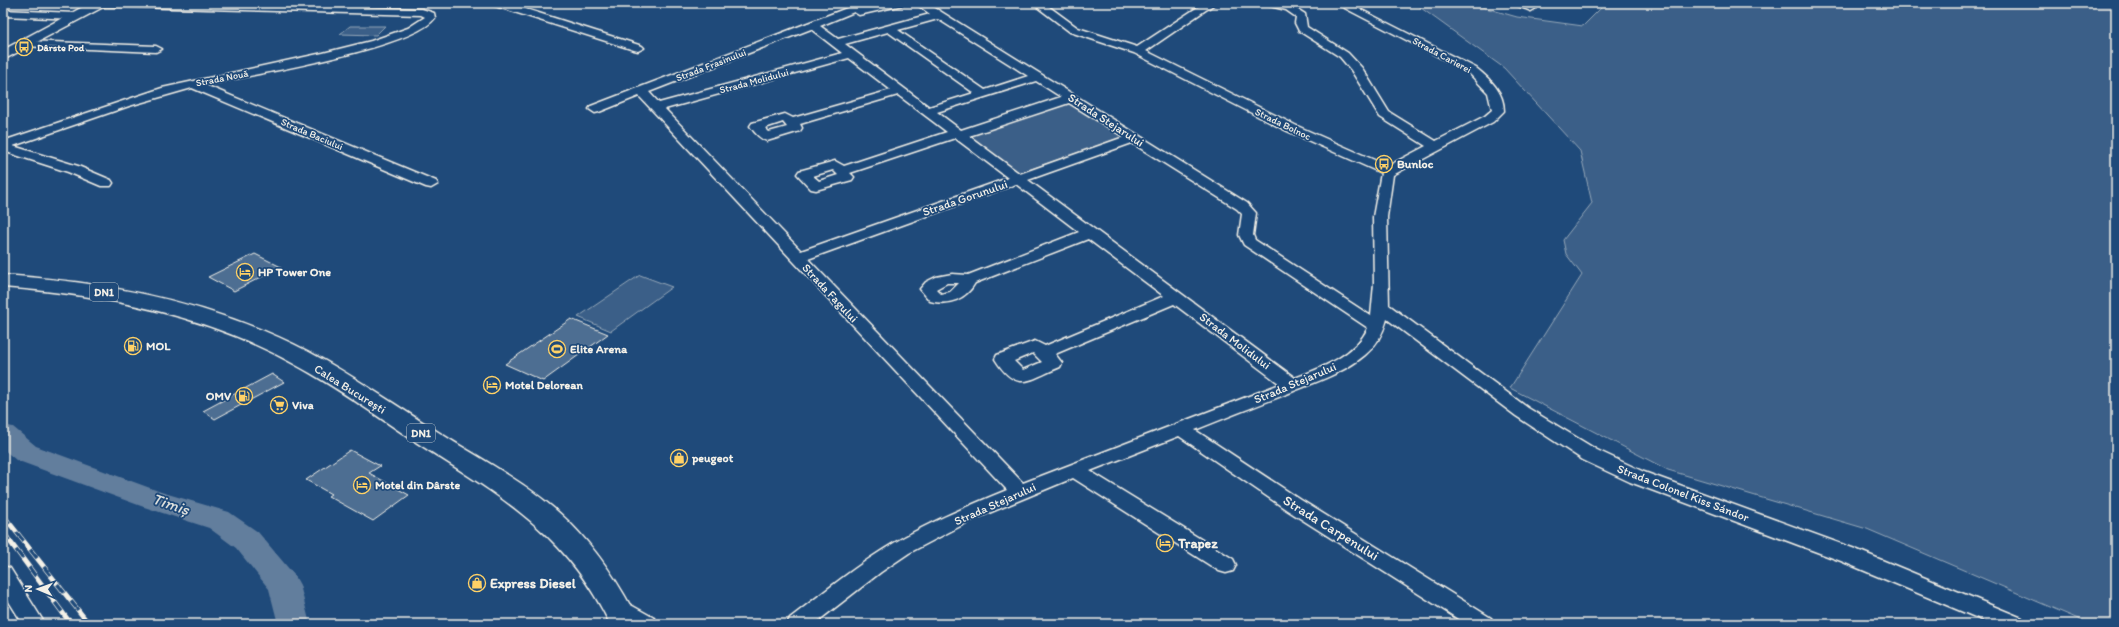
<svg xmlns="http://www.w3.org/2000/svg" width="2119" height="627" viewBox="0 0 2119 627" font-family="Itim,sans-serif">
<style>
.green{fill:#3a5f88;stroke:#97a8b8}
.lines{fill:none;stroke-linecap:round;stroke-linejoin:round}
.river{fill:#627e9d;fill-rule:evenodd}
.building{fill:#4d6e92;stroke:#f4f1e8}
.minor-casing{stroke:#f4f1e8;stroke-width:3}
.major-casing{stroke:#f4f1e8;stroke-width:3}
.highway-casing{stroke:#f4f1e8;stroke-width:3}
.minor{fill:#1f4a7a;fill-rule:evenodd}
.major{fill:#1f4a7a;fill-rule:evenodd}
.highway{fill:#1f4a7a;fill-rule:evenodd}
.rail-casing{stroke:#f4f1e8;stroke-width:5}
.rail{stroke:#1f4a7a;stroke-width:3.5;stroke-dasharray:11;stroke-linecap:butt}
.labels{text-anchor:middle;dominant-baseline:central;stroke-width:3.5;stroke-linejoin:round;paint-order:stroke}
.far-poi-label{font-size:10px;font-weight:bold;fill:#f4f1e8;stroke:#1f4a7a;text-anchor:start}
.far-street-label{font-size:10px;fill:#f4f1e8;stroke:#1f4a7a}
.shield{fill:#1f4a7a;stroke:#b4bfc7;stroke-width:1}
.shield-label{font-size:11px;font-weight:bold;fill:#f4f1e8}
.street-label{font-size:12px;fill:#f4f1e8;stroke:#1f4a7a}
.poi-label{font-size:12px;font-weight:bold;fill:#f4f1e8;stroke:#1f4a7a;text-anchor:start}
.near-street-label{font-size:14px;fill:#f4f1e8;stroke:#1f4a7a}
.near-poi-label{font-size:14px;font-weight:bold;fill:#f4f1e8;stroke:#1f4a7a;text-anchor:start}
.near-water-label{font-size:16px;font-style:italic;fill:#dee0dd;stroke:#1f4a7a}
</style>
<rect width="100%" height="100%" fill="#1f4a7a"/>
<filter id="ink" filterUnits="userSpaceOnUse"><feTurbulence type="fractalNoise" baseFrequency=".025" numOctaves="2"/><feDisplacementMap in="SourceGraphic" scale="8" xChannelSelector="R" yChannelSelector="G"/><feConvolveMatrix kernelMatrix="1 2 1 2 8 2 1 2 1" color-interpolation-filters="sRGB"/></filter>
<g filter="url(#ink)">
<g class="green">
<path d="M1417,3H1468L1517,17L1583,26L1603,6L1600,3H2116V624H2090L1867,529L1668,470L1510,388L1582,275L1566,254L1563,240L1592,203L1580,151L1504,68L1421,8Z"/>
<path d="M350,26H385L376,35L340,34Z"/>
<path d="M1069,103L1122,137L1020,173L969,136Z"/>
<path d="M640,275L672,287L611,331L578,317Z"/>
</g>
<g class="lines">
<path class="river" d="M3,425L13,427L36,446L161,492L229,512L258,532L295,576L300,585L310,624H278L269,589L236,548L209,528L141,506L16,460L3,449Z"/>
</g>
<g class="building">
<path d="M255,254L281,267L234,291L208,277Z"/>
<path d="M571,319L608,334L543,381L505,364Z"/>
<path d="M272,374L284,382L215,419L203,411Z"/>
<path d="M350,450L380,466L369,473L409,495L373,521L328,496L331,494L306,480Z"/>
</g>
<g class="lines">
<g class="minor-casing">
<g id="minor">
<path d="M94,3H211L422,9L434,13L435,18C413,49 248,75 205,85L436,181L438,184L431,188L426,187L192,88L129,106L13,146L78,166L111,180L113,183L111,186H101L68,172L3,151V141L162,88L323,53L371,41L408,28L425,17L421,15L99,6Z"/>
<path d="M491,3H507L642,46L644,48L638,51L634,50L492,5Z"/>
<path d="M860,3H874L869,7L885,3H904L903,5L859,15L854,12L820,26L838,39L930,14L915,3H927L1247,203L1256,213L1253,235L1255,240L1371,316L1374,284L1373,217L1381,173L1287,131L1134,53L1070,32L1032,3H1044L1078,28L1137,47L1204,3H1216L1146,51L1295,125L1388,166L1426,146L1380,117L1351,70L1340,57L1299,31L1295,23L1296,17L1286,10L1266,5L1265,3C1281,3 1291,4 1305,14L1307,27L1348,53L1362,68L1389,112L1436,141L1485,116L1492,110L1488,93L1468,72L1335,3H1348L1476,68C1490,79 1504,92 1504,111L1493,122L1393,175L1387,217L1389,305L1528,408L1597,450L1644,472L1855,549L2022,618L2025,624H1992L1841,561L1630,482L1583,460L1516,416L1387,319C1383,333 1377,345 1365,355C1344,373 1315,382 1289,393C1258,405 1227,417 1195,430L1301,500L1491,618L1494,624H1466L1287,510L1179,436L1090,471L1233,559L1236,565L1233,571L1226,573L1219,571L1073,478L972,520L909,553L881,572L814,624H787L790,618C824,592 857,565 894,543C930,522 968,506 1007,490L639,96L599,112L595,113L589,109L591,106ZM938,19L1028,76L985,90L898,30ZM811,29L842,53L659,103L649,92ZM888,32L974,93L929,107L845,44ZM849,58L891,90L793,118L785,114L752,123L750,126C754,132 760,139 767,141L800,131L802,128L800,124L898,95L947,132L844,166L835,161L799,171L797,174L811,189L816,190L852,180L854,177L850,173L955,138L1008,178L801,251L665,109ZM1036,81L1061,97L961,130L937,112ZM1069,103L1124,137L1020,174L969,136ZM783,122L787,127L769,132L765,128ZM1132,143L1237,209L1242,214L1239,235L1244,245L1368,328C1355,356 1321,368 1295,378L1028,180ZM833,170L838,175L819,181L813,176ZM1016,184L1079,232L968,275L952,274L936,277L926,282L920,289L930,301C949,306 966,299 975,283L1088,239L1164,296L1045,346L1035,341L997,355L995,359C1017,394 1029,380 1060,367L1062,363L1055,354L1174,304L1280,384L1023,483L808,259ZM947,283H959L950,292L941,294L936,289ZM1033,353L1042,362L1023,370L1014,361Z"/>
<path d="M1511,3H1526L1536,8L1531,11Z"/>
<path d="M3,10L75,13L80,16L75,19L3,16Z"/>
<path d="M25,41L156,46L162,49L156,52L21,46L19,44Z"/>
<path d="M3,566L10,568L45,624H23L3,592Z"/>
<path d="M620,599L654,618L657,624C639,624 619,626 609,608L612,602Z"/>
</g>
</g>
<g class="major-casing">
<path id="major" d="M90,3H106L105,6L3,60V50Z"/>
</g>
<g class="highway-casing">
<path id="highway" d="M3,275C109,282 214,303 309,352C353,375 393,404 435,430C480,459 530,484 569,522C599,552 621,586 640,624H610C566,533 503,498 422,446C379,418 339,388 294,364C205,314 104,295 3,287Z"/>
</g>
<use href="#minor" class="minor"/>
<use href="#major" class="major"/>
<use href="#highway" class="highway"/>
<g class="rail-casing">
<g id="rail">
<path d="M3,515L89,624"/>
<path d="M3,532L71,624"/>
</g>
</g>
<use href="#rail" class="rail"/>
</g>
</g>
<defs>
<g id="bus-ring" transform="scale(0.9)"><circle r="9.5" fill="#1f4a7a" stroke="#ffd166" stroke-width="1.5"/><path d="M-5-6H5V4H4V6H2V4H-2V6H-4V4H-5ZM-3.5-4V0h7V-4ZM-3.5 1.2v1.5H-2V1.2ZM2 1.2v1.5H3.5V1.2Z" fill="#ffd166"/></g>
<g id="hotel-ring" transform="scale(0.9)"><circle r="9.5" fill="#1f4a7a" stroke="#ffd166" stroke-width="1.5"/><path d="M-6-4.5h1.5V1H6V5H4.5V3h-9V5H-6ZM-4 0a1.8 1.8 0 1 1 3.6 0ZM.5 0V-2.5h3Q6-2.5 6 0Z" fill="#ffd166"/></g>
<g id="fuel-ring" transform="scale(0.9)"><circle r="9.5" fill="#1f4a7a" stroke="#ffd166" stroke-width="1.5"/><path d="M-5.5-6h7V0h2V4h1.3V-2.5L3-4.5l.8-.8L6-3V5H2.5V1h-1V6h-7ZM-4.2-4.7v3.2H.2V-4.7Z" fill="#ffd166"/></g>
<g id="stadium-ring" transform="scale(0.9)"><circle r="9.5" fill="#1f4a7a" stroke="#ffd166" stroke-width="1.5"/><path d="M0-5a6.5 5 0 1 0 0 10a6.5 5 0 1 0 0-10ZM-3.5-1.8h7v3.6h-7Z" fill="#ffd166"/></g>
<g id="supermarket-ring" transform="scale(0.9)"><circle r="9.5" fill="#1f4a7a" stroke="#ffd166" stroke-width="1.5"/><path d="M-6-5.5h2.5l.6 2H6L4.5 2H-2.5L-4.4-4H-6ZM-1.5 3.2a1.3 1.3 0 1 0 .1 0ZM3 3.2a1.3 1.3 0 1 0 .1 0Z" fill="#ffd166"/></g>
<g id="shop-ring" transform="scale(0.9)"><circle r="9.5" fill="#1f4a7a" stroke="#ffd166" stroke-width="1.5"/><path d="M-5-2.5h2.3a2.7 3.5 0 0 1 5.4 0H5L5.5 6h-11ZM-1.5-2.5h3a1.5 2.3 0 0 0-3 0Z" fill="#ffd166"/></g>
</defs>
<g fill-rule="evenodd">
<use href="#bus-ring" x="24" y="47"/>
<use href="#bus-ring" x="1384" y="164"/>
<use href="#hotel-ring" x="245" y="272"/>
<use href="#fuel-ring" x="133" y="346"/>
<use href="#stadium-ring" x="557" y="349"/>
<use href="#hotel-ring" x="492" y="385"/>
<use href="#fuel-ring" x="244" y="396"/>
<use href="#supermarket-ring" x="279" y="405"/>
<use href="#shop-ring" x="679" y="458"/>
<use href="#hotel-ring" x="362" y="485"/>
<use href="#hotel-ring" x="1165" y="543"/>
<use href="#shop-ring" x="477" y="583"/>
</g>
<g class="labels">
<g class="far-poi-label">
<text x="37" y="47">Dârste Pod</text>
</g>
<g class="far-street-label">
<text transform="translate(1442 55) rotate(28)">Strada Carierei</text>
<text transform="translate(711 65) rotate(-21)">Strada Frasinului</text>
<text transform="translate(222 78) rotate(-11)">Strada Nouă</text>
<text transform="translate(754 81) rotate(-15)">Strada Molidului</text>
<text transform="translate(1283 124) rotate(26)">Strada Bolnoc</text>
<text transform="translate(312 134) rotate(23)">Strada Baciului</text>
</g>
<g class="shield">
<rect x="90" y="283" width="28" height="18" rx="3"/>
<rect x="407" y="424" width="28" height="18" rx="3"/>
</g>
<g class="shield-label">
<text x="104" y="292">DN1</text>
<text x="421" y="433">DN1</text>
</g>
<g class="street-label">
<text transform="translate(1106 120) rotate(33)">Strada Stejarului</text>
<text transform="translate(965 198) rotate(-19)">Strada Gorunului</text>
<text transform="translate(830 293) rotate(47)">Strada Fagului</text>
<text transform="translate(1235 341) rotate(37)">Strada Molidului</text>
<text transform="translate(1295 383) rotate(-23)">Strada Stejarului</text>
<text transform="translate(350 389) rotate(32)">Calea București</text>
<text transform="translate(1683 493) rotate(21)">Strada Colonel Kiss Sándor</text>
<text transform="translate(995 504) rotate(-24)">Strada Stejarului</text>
</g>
<g class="poi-label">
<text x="1397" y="164">Bunloc</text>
<text x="258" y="272">HP Tower One</text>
<text x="146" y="346">MOL</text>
<text x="570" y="349">Elite Arena</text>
<text x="505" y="385">Motel Delorean</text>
<text x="231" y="396" text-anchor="end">OMV</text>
<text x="292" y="405">Viva</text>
<text x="692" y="458">peugeot</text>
<text x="375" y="485">Motel din Dârste</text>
</g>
<g class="near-street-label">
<text transform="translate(1331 528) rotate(32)">Strada Carpenului</text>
</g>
<g class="near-poi-label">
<text x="1178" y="543">Trapez</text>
<text x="490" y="583">Express Diesel</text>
</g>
<g class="near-water-label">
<text transform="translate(171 504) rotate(19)">Timiș</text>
</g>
</g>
<rect width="2119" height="627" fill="none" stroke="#1f4a7a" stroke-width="16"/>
<rect x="8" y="8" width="2103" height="611" fill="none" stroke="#f4f1e8" stroke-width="1.5" filter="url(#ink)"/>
<g transform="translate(38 589) rotate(272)" stroke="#1f4a7a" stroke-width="3" paint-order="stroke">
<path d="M0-3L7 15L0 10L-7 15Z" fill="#f4f1e8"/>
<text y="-6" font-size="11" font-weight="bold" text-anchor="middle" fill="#f4f1e8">N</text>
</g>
</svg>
